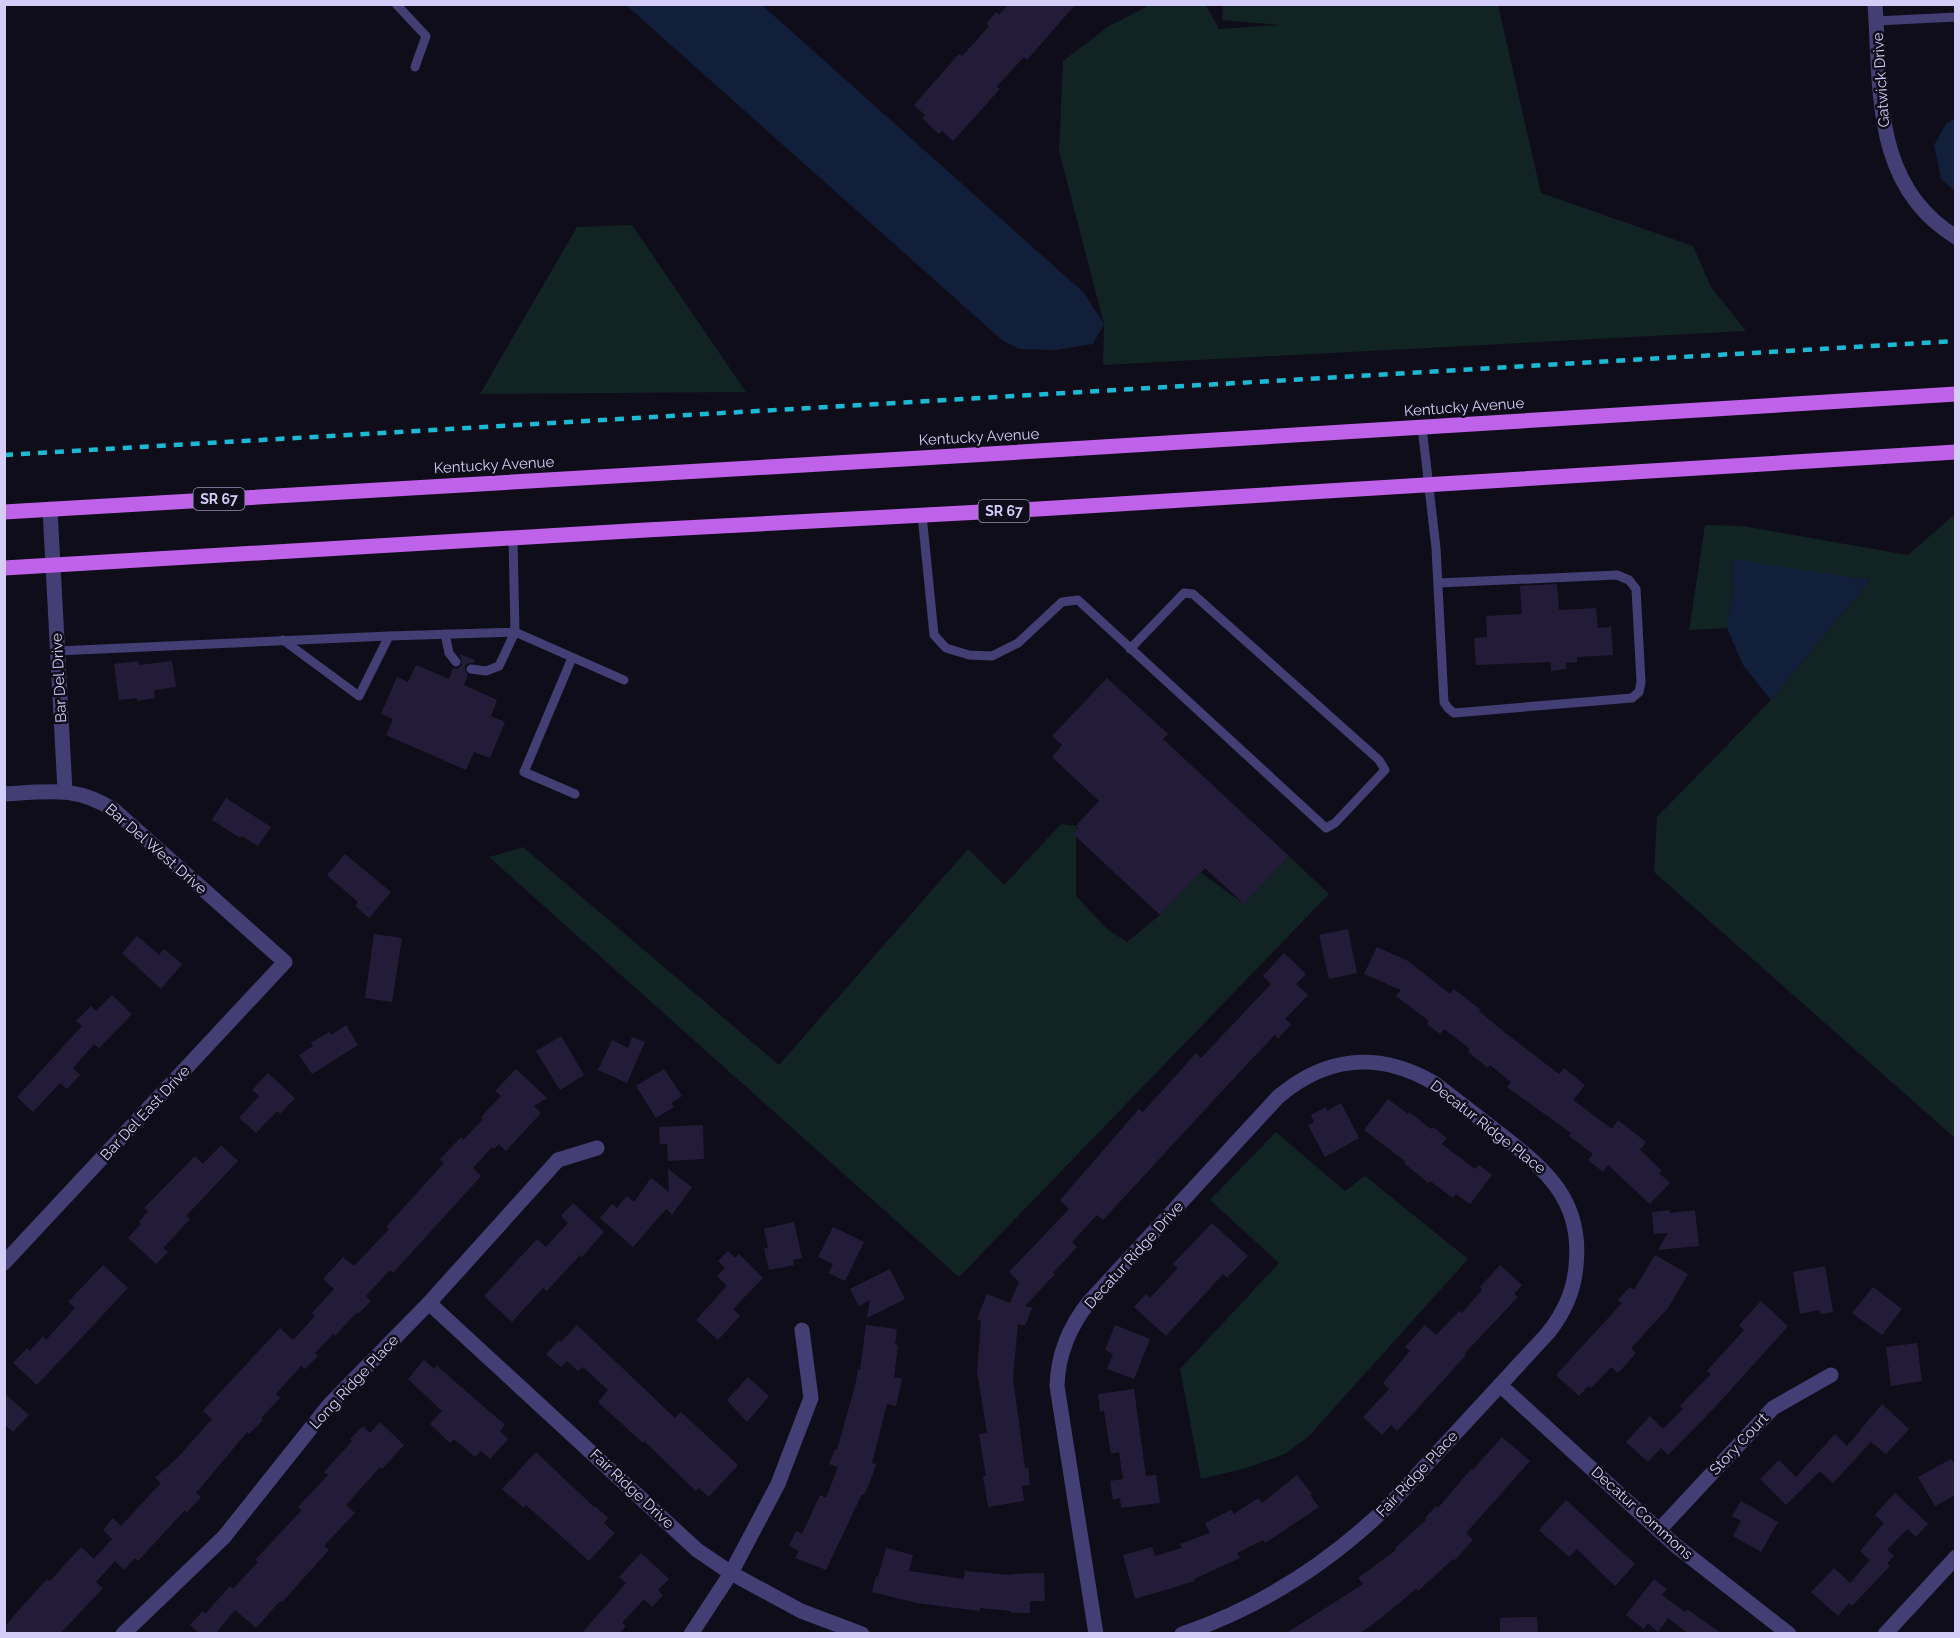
<svg xmlns="http://www.w3.org/2000/svg" width="1960" height="1638" viewBox="0 0 1960 1638" font-family="Raleway,sans-serif">
<style>
.green{fill:#112323}
.water{fill:#121f3a}
.building{fill:#231c39}
.lines{fill:none;stroke-linecap:round;stroke-linejoin:round}
.service{stroke:#433e73;stroke-width:9}
.minor{stroke:#433e73;stroke-width:15}
.primary{stroke:#bf62ea;stroke-width:15}
.rail{stroke:#1cb9d5;stroke-width:4.5;stroke-dasharray:9 8;stroke-linecap:butt}
.labels{text-anchor:middle;dominant-baseline:central;stroke-width:5;stroke-linejoin:round;paint-order:stroke}
.shield{fill:#100d1a;stroke:#9993b5;stroke-width:1.5}
.shield-label{font-size:14px;font-weight:bold;fill:#d4cdf8}
.street-label{font-size:15px;fill:#d4cdf8;stroke:#100d1a}
</style>
<rect width="100%" height="100%" fill="#100d1a"/>
<g class="green">
<path d="M1150,5H1206L1219,29L1280,25L1222,20L1223,5H1498L1541,193L1693,246L1711,287L1746,331L1103,365L1104,324L1059,151L1063,61L1109,26Z"/>
<path d="M632,225L746,392L480,394L577,227Z"/>
<path d="M1955,514V1138L1654,872L1657,817L1771,700L1870,580L1731,560L1733,588L1727,628L1689,630L1705,525L1743,526L1908,555Z"/>
<path d="M1061,824L1076,826V896L1107,929L1127,942L1160,915L1200,872L1244,904L1289,856L1329,894L959,1277L489,857L523,847L779,1065L968,849L1004,885Z"/>
<path d="M1276,1132L1345,1191L1365,1176L1468,1259L1307,1438L1285,1454L1246,1468L1201,1479L1180,1369L1279,1263L1210,1200Z"/>
</g>
<g class="water">
<path d="M626,5H762L1084,293L1104,324L1093,344L1056,350L1019,349L1002,340Z"/>
<path d="M1955,118V191L1941,179L1934,145L1946,124Z"/>
<path d="M1731,559L1870,580L1771,700L1743,665L1727,628L1733,588Z"/>
</g>
<g class="building">
<path d="M1009,4H1076L1027,60L1024,57L996,87L1000,89L953,141L942,131L939,134L922,118L925,115L914,105L959,54L962,56L983,33L989,26L986,24L996,12L999,15Z"/>
<path d="M1557,584L1559,610L1596,608L1598,628L1611,627L1613,655L1577,657V662L1566,663V669L1551,671V662L1476,665L1474,638L1487,637L1486,616L1522,614L1520,586Z"/>
<path d="M460,654L475,660L474,663H469L465,665V671L468,675L464,685L497,700L491,716L505,722L490,758L474,752L466,770L386,735L393,719L381,714L397,677L408,682L416,665L449,679L453,668L457,669L462,665Z"/>
<path d="M138,661L139,665L172,661L176,687L154,690L155,698L137,701V698L119,700L114,664Z"/>
<path d="M1107,678L1168,734L1163,739L1289,856L1244,904L1205,868L1160,915L1073,834L1078,828L1076,826L1099,801L1052,757L1062,745L1052,736Z"/>
<path d="M226,798L271,827L258,846L242,836L240,838L212,820Z"/>
<path d="M345,854L391,892L369,918L355,906L358,902L327,875Z"/>
<path d="M1348,929L1357,973L1329,979L1319,935Z"/>
<path d="M374,934L402,938L392,1002L365,998Z"/>
<path d="M137,936L159,955L164,949L182,964L161,989L122,953Z"/>
<path d="M1377,947L1408,961L1450,994L1454,989L1481,1010L1479,1011L1504,1032L1559,1074L1564,1068L1585,1085L1573,1100L1612,1129L1618,1120L1646,1142L1640,1150L1662,1171L1659,1173L1670,1183L1650,1204L1608,1165L1603,1172L1588,1160L1593,1154L1569,1136L1571,1133L1507,1087L1511,1082L1490,1065L1488,1068L1468,1052L1470,1049L1444,1029L1440,1034L1427,1024L1429,1021L1396,996L1401,990L1364,974Z"/>
<path d="M1284,953L1306,974L1296,984L1308,995L1285,1019L1291,1024L1278,1039L1275,1035L1247,1064L1103,1220L1097,1215L1072,1242L1077,1247L1053,1273L1055,1274L1025,1306L1032,1308L1025,1326L1018,1324L1013,1378L1025,1468L1028,1467L1030,1485L1022,1486L1024,1501L988,1507L983,1476H986L979,1434L987,1433L977,1371L981,1321L977,1319L987,1294L1010,1303L1019,1282L1009,1272L1069,1209L1060,1200L1139,1109L1143,1112L1196,1053L1201,1058L1271,984L1263,976Z"/>
<path d="M112,995L132,1014L99,1048L94,1044L73,1068L80,1075L67,1089L60,1083L33,1112L17,1097L82,1026L76,1021L91,1006L96,1011Z"/>
<path d="M346,1025L358,1045L312,1074L299,1055L313,1046L311,1043L329,1032L331,1035Z"/>
<path d="M561,1036L584,1075L560,1090L536,1051Z"/>
<path d="M632,1037L645,1042L627,1083L598,1070L612,1040L628,1048Z"/>
<path d="M516,1069L547,1098L534,1106L541,1113L506,1151L499,1144L494,1149L492,1147L473,1168L481,1176L393,1273L390,1270L366,1296L371,1301L358,1314L357,1312L335,1336L333,1334L315,1353L318,1356L305,1369L301,1366L276,1394L280,1398L261,1418L263,1420L249,1434L247,1432L196,1493L201,1497L187,1512L185,1510L138,1561L135,1558L124,1570L115,1561L96,1582L103,1588L60,1634H4V1628L11,1619L47,1579L50,1581L81,1547L94,1559L112,1539L103,1530L113,1518L121,1526L161,1483L155,1478L178,1457L212,1419L203,1411L280,1328L293,1340L315,1316L312,1313L334,1289L323,1279L343,1257L354,1266L389,1229L386,1227L444,1163L440,1159L461,1137L463,1140L483,1119L481,1117L501,1096L495,1091Z"/>
<path d="M664,1069L682,1096L671,1103L674,1107L656,1118L636,1086Z"/>
<path d="M268,1073L295,1098L280,1114L277,1111L256,1133L239,1118L259,1096L252,1090Z"/>
<path d="M1388,1099L1408,1114L1409,1112L1431,1129L1433,1127L1447,1138L1442,1144L1475,1169L1479,1165L1492,1175L1470,1204L1456,1194L1453,1198L1430,1181L1428,1183L1404,1163L1406,1162L1364,1130Z"/>
<path d="M1341,1103L1359,1138L1325,1157L1308,1125L1314,1122L1311,1115L1326,1107L1327,1111Z"/>
<path d="M703,1125L704,1159L668,1161L667,1144H660L659,1127Z"/>
<path d="M221,1145L238,1161L186,1216L190,1219L163,1248L168,1252L156,1264L128,1238L141,1224L139,1222L148,1211L144,1208L195,1156L203,1164Z"/>
<path d="M668,1169L692,1187L671,1216V1213L666,1209L633,1247L600,1218L612,1204L617,1208L627,1196L634,1202L651,1178L669,1192Z"/>
<path d="M573,1203L604,1232L582,1257L580,1255L547,1291L543,1288L512,1322L484,1296L537,1239L546,1247L568,1223L561,1216Z"/>
<path d="M1670,1210V1213L1695,1210L1699,1246L1658,1250L1668,1233L1654,1234L1652,1212Z"/>
<path d="M794,1222L802,1258L793,1260L794,1265L769,1270L764,1249L768,1247L764,1229Z"/>
<path d="M1212,1223L1248,1256L1227,1278L1223,1274L1166,1336L1134,1307L1146,1294L1150,1298L1178,1268L1173,1264Z"/>
<path d="M833,1227L864,1242L845,1281L829,1273L833,1264L818,1257Z"/>
<path d="M728,1251L735,1258L739,1254L763,1278L733,1309L740,1316L718,1340L696,1320L727,1286L717,1276L725,1268L718,1261Z"/>
<path d="M1655,1255L1688,1274L1668,1308L1631,1348L1636,1353L1618,1373L1611,1367L1591,1388L1588,1386L1579,1396L1556,1375L1622,1303L1618,1300L1630,1287L1634,1290Z"/>
<path d="M103,1265L128,1288L37,1385L13,1363L27,1348L30,1351L43,1336L46,1340L75,1308L68,1302Z"/>
<path d="M1500,1265L1522,1285L1514,1294L1518,1297L1464,1354L1466,1355L1397,1431L1391,1425L1382,1435L1363,1417L1389,1389L1383,1383L1410,1351L1405,1347L1425,1325L1436,1335L1459,1311L1462,1313L1482,1290L1480,1287Z"/>
<path d="M1825,1266L1833,1312L1820,1314L1819,1310L1800,1314L1793,1272Z"/>
<path d="M890,1269L905,1299L867,1318L870,1300L859,1306L850,1289Z"/>
<path d="M1873,1287L1902,1309L1882,1335L1852,1313Z"/>
<path d="M1761,1301L1788,1326L1718,1404L1668,1455L1661,1448L1648,1462L1626,1442L1650,1416L1663,1429L1683,1409L1680,1406L1711,1374L1707,1371L1744,1330L1739,1325Z"/>
<path d="M577,1325L675,1418L681,1412L738,1465L709,1497L699,1488L696,1491L644,1441L643,1443L598,1402L608,1390L583,1367L578,1371L567,1361L561,1367L546,1354L559,1340L561,1342Z"/>
<path d="M866,1325L897,1329L895,1345H898L894,1377L902,1379L896,1406L887,1404L872,1463L876,1464L870,1482L864,1495L862,1494L826,1570L795,1558L799,1551L789,1546L796,1531L802,1534L820,1495L826,1498L838,1467L829,1464L835,1449L837,1450L855,1386L858,1369L860,1370Z"/>
<path d="M1115,1325L1150,1339L1134,1379L1107,1369L1113,1354L1105,1350Z"/>
<path d="M1917,1343L1922,1381L1891,1386L1886,1347Z"/>
<path d="M424,1360L434,1369L437,1366L505,1425L500,1431L508,1439L490,1459L481,1451L475,1457L454,1439L450,1443L430,1424L442,1411L408,1379Z"/>
<path d="M748,1377L769,1396L747,1422L727,1400Z"/>
<path d="M1134,1389L1146,1476L1156,1475L1160,1503L1121,1508L1120,1498L1113,1500L1110,1481L1123,1479L1119,1452L1111,1454L1104,1411L1100,1412L1098,1394Z"/>
<path d="M4,1393L29,1415L13,1432L4,1424Z"/>
<path d="M1882,1404L1909,1429L1886,1454L1871,1442L1833,1483L1820,1471L1786,1505L1760,1479L1779,1460L1796,1477L1835,1434L1847,1446Z"/>
<path d="M380,1422L404,1445L382,1469L380,1467L346,1505L355,1513L324,1546L329,1550L283,1601L279,1602L256,1628L235,1610L215,1634H200L190,1625L203,1611L205,1614L230,1586L233,1589L258,1562L255,1560L302,1510L298,1507L328,1475L324,1472L352,1441L350,1439L363,1426L370,1433Z"/>
<path d="M1502,1437L1530,1461L1466,1533L1473,1540L1454,1561L1453,1559L1418,1591L1416,1589L1376,1622L1359,1634H1285L1363,1584L1358,1578L1396,1550L1395,1548L1426,1520L1425,1518L1436,1506L1438,1508L1471,1469L1473,1470Z"/>
<path d="M536,1452L594,1507L595,1506L608,1518L604,1523L615,1533L589,1561L526,1505L524,1508L502,1489Z"/>
<path d="M1951,1459L1956,1466V1495L1935,1506L1918,1477Z"/>
<path d="M1297,1475L1312,1494L1310,1495L1319,1507L1265,1543L1263,1540L1237,1553L1240,1558L1194,1579L1195,1581L1135,1599L1123,1555L1152,1547L1155,1556L1182,1548L1180,1544L1210,1533L1205,1523L1231,1510L1234,1514L1258,1498L1262,1503Z"/>
<path d="M1895,1493L1928,1524L1916,1537L1907,1529L1887,1550L1894,1556L1887,1563L1890,1566L1852,1606L1849,1603L1838,1616L1811,1592L1834,1568L1850,1583L1870,1560L1860,1551L1884,1523L1875,1515Z"/>
<path d="M1566,1500L1635,1564L1615,1586L1577,1549L1569,1557L1539,1530Z"/>
<path d="M1741,1501L1778,1522L1761,1552L1733,1536L1741,1521L1732,1516Z"/>
<path d="M886,1548L913,1555L909,1571L964,1579L965,1571L1011,1575V1574L1044,1573L1045,1601H1030V1613H1011V1611L980,1608V1611L917,1603L872,1592L876,1576L878,1577Z"/>
<path d="M641,1553L669,1579L658,1590L663,1595L652,1607L644,1599L622,1623L626,1626L619,1634H581L626,1583L619,1577Z"/>
<path d="M1654,1579L1667,1589L1662,1595L1685,1612L1687,1609L1722,1634H1689L1668,1618L1658,1632L1648,1623L1644,1629L1626,1615Z"/>
<path d="M1525,1617H1537L1538,1634H1500V1618Z"/>
</g>
<g class="lines">
<g class="service">
<path d="M396,4L426,36L415,67"/>
<path d="M1877,21L1956,17"/>
<path d="M1422,427L1436,548L1444,702L1448,708L1454,713L1632,698L1639,692L1641,682L1636,589L1629,580L1617,575L1438,583"/>
<path d="M922,515L934,635L946,648L969,655L992,656L1018,643L1062,602L1078,600L1326,828L1335,823L1385,770L1379,760L1193,594L1184,593L1130,649"/>
<path d="M445,634L449,653L456,662"/>
<path d="M283,640L359,696L389,636"/>
<path d="M57,651L389,636L515,632L513,538"/>
<path d="M572,658L524,772L575,794"/>
<path d="M471,669L486,671L499,666L515,632L624,680"/>
</g>
<g class="minor">
<path d="M1875,4C1881,90 1872,186 1956,237"/>
<path d="M50,509L65,791"/>
<path d="M4,794C48,792 75,785 114,810L285,962L4,1263"/>
<path d="M429,1303L697,1550L731,1573L801,1611L862,1634"/>
<path d="M1500,1385L1675,1545L1789,1634"/>
<path d="M1659,1530L1773,1408L1831,1375"/>
<path d="M123,1634L224,1537L330,1404L429,1303L558,1160L597,1148"/>
<path d="M691,1634L731,1573L778,1484L811,1398L802,1330"/>
<path d="M1096,1634L1057,1386C1058,1354 1069,1327 1089,1302L1278,1097C1326,1056 1379,1051 1434,1083C1456,1100 1478,1117 1500,1134C1546,1170 1583,1200 1576,1266C1574,1291 1564,1313 1548,1333L1392,1502C1332,1561 1262,1607 1182,1634"/>
<path d="M1885,1634L1956,1557"/>
</g>
<g class="primary">
<path d="M4,512L972,455L1956,394"/>
<path d="M4,568L646,530L1038,509L1956,452"/>
</g>
<path class="rail" d="M4,455L1956,341"/>
</g>
<g class="labels">
<g class="shield">
<rect x="193.5" y="488" width="51" height="22" rx="4.5"/>
<rect x="978.5" y="500" width="51" height="22" rx="4.5"/>
</g>
<g class="shield-label">
<text x="219" y="499">SR 67</text>
<text x="1004" y="511">SR 67</text>
</g>
<g class="street-label">
<text transform="translate(1881 80) rotate(-94)">Gatwick Drive</text>
<text transform="translate(1464 407) rotate(-4)">Kentucky Avenue</text>
<text transform="translate(979 437) rotate(-3)">Kentucky Avenue</text>
<text transform="translate(494 465) rotate(-3)">Kentucky Avenue</text>
<text transform="translate(59 678) rotate(-93)">Bar Del Drive</text>
<text transform="translate(156 849) rotate(41)">Bar Del West Drive</text>
<text transform="translate(145 1113) rotate(-47)">Bar Del East Drive</text>
<text transform="translate(1488 1127) rotate(38)">Decatur Ridge Place</text>
<text transform="translate(1134 1255) rotate(-48)">Decatur Ridge Drive</text>
<text transform="translate(354 1382) rotate(-47)">Long Ridge Place</text>
<text transform="translate(1739 1444) rotate(-47)">Story Court</text>
<text transform="translate(1417 1474) rotate(-47)">Fair Ridge Place</text>
<text transform="translate(632 1489) rotate(43)">Fair Ridge Drive</text>
<text transform="translate(1642 1513) rotate(42)">Decatur Commons</text>
</g>
</g>
<rect width="1960" height="1638" fill="none" stroke="#d4cdf8" stroke-width="12"/>
</svg>
